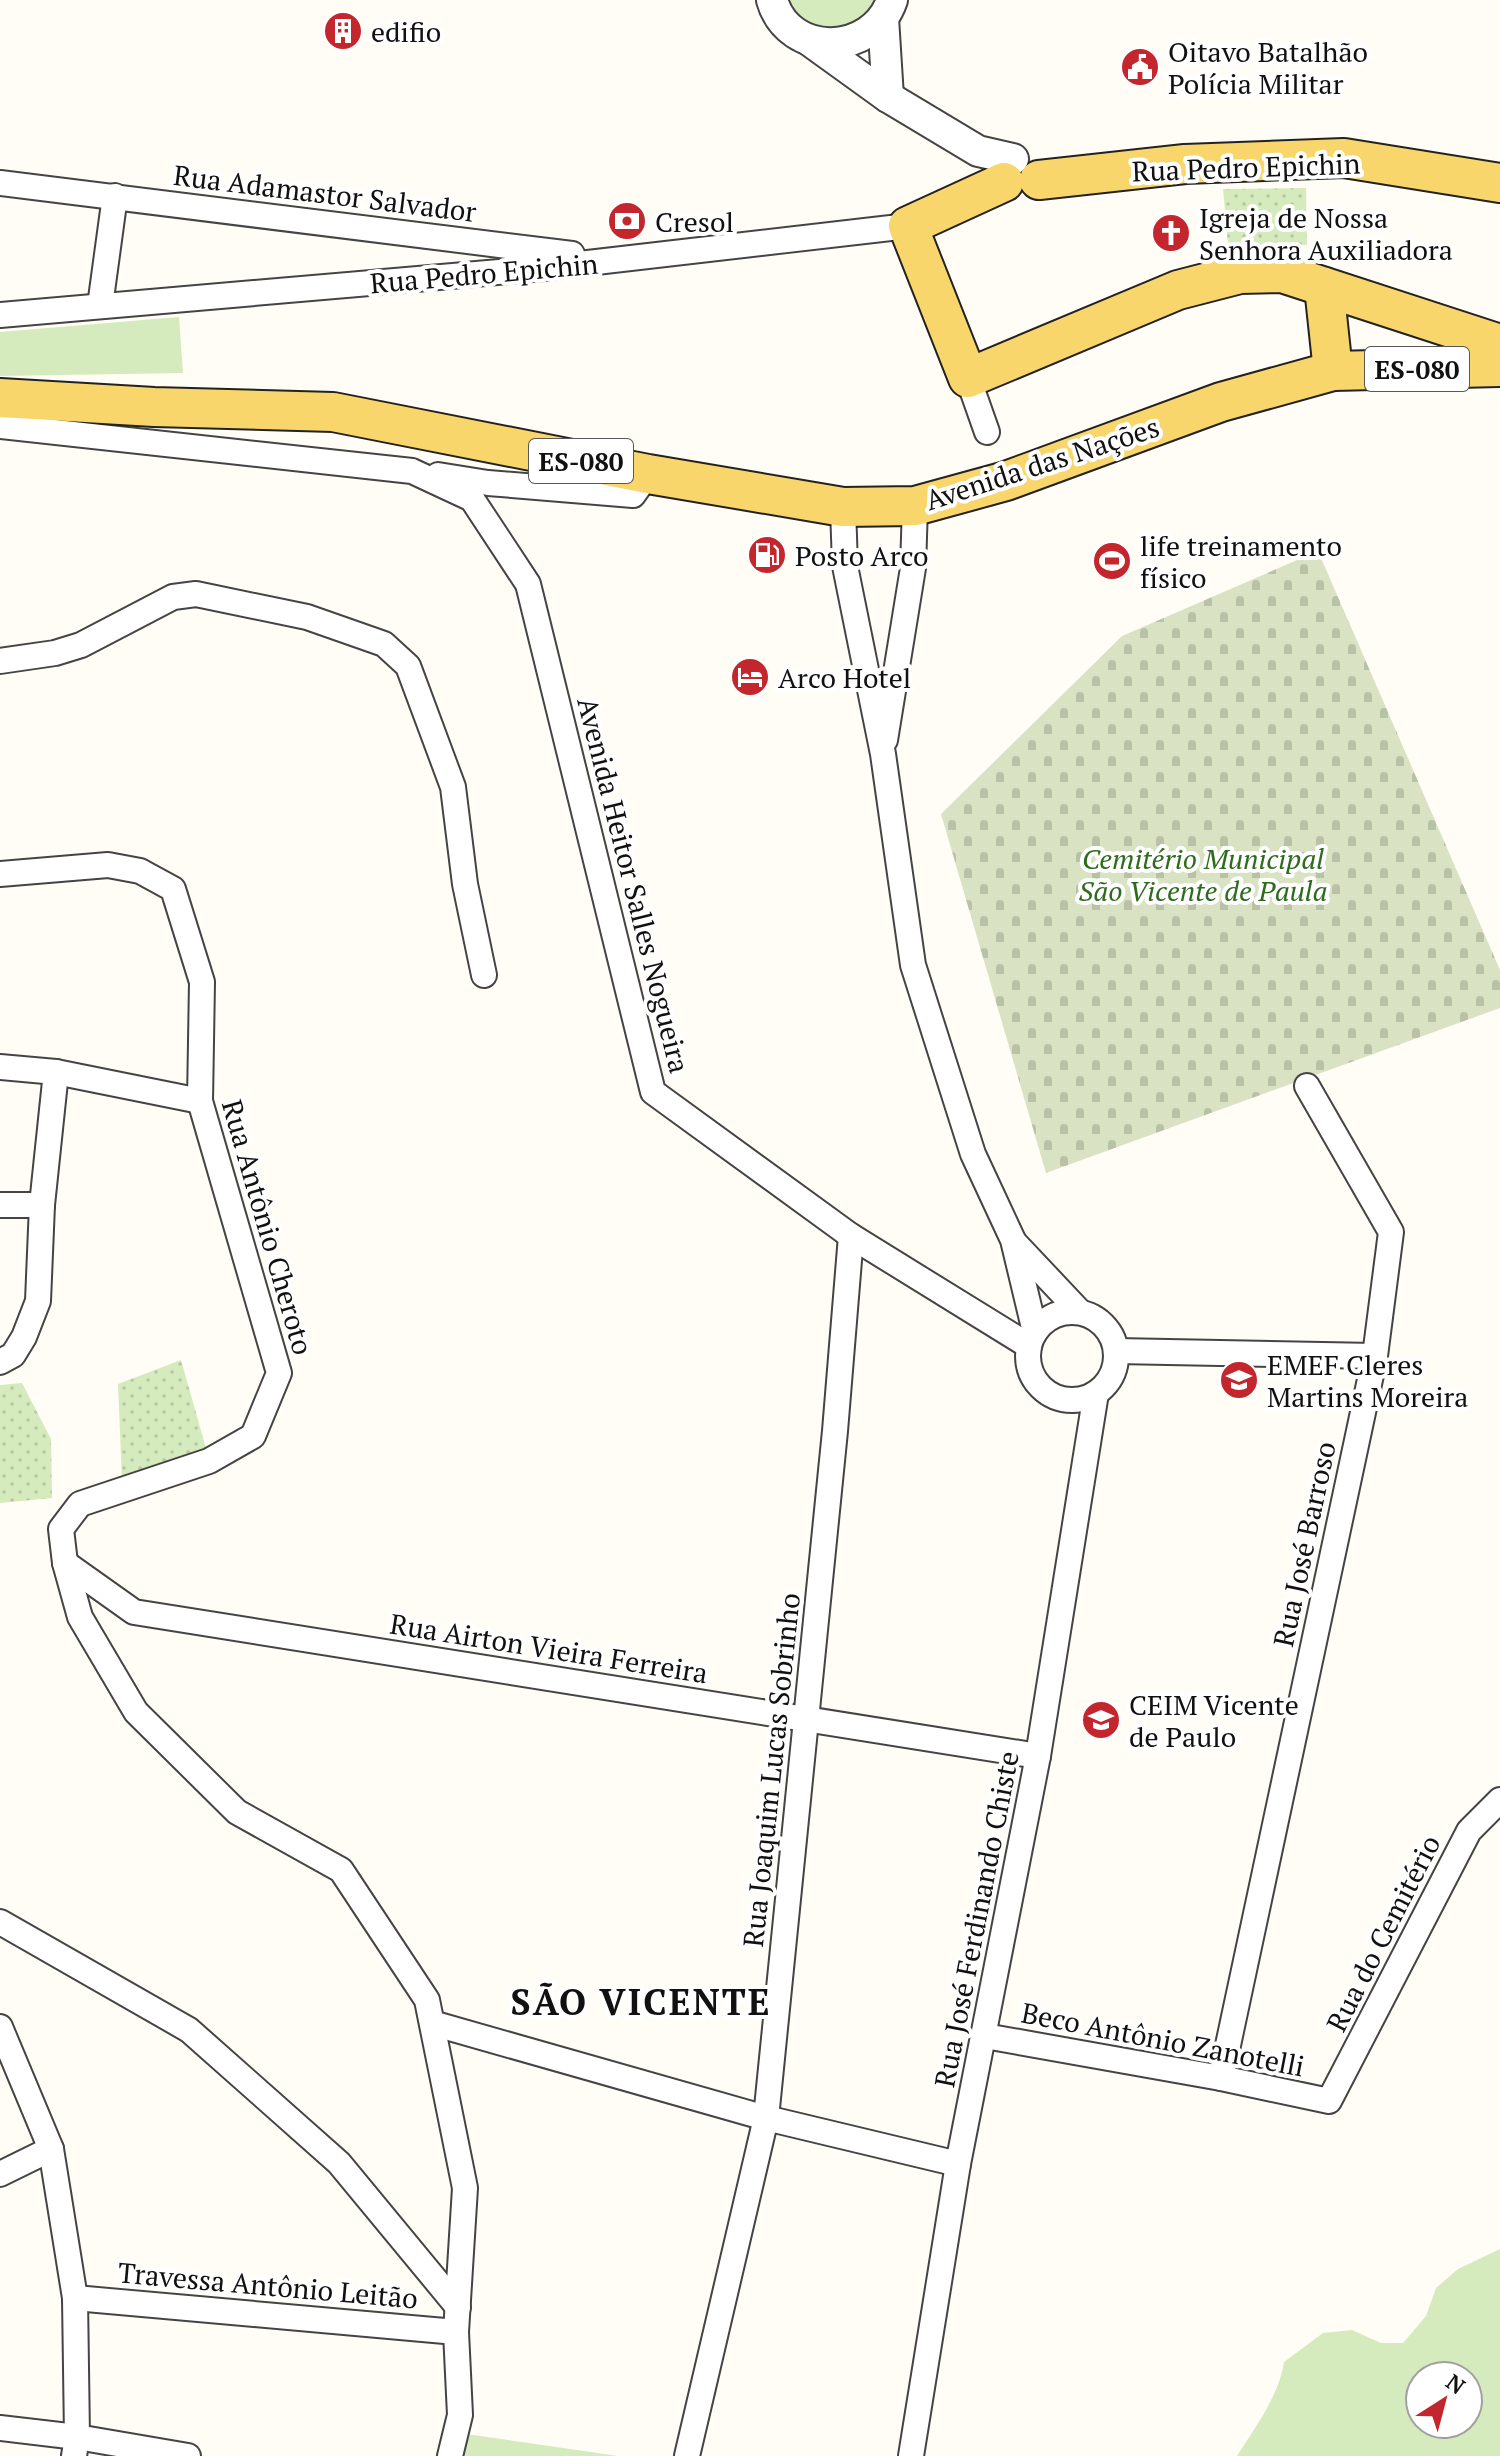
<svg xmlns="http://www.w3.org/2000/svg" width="1500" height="2456" viewBox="0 0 1500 2456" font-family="'PT Serif',serif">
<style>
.grass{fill:#d5ebbd;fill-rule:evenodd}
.cemetery{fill:url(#cemetery-stones)}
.park{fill:url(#park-dots)}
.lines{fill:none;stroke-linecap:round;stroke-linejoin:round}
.minor-casing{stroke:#444;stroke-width:28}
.tertiary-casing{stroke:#444;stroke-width:34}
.primary-casing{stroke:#222;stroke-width:42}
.minor{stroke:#fff;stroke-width:24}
.tertiary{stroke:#fff;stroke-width:30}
.primary{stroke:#f9d66b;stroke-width:38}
.labels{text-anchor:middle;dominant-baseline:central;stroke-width:8;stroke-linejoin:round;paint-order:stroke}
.shield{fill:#fff;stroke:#585858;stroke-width:2}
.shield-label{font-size:26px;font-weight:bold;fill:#111}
.poi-label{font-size:28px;fill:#111;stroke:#fff;text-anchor:start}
.street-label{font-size:28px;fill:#111;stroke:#fff}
.park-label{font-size:28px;font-style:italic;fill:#2f6b1f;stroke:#fff}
.district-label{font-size:36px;font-weight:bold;letter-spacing:2px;fill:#111;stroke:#fff}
</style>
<defs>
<pattern id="cemetery-stones" width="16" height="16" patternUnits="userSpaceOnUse" patternTransform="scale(2)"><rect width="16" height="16" fill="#d9e3c4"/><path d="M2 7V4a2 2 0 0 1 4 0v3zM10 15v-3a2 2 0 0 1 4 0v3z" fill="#b9c2a7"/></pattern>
<pattern id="park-dots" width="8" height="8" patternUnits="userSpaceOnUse" patternTransform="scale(2)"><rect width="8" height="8" fill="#d5ebbd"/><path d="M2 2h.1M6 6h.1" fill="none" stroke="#b6c8a1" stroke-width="1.8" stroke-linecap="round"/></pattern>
</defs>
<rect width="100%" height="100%" fill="#fffdf5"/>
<g class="grass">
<path d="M784,0H876L865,19L841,32L801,23Z"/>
<path d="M179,317L183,373L0,376V332Z"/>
<path d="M1500,2249V2456H1237C1255,2427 1279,2396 1284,2362L1323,2333L1352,2330L1381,2343H1403L1426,2316L1436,2288L1458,2269ZM1420,2376H1468V2424H1420Z"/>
<path d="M466,2434L618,2456H458Z"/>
</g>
<path class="cemetery" d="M1318,551L1500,970V1008L1046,1173L941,814L1122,636Z"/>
<g class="park">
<path d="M1306,188L1307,245L1228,244L1223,189Z"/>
<path d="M181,1360L207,1452L122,1481L118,1384Z"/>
<path d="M22,1383L51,1439L52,1498L0,1503V1385Z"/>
</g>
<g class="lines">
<g class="minor-casing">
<g id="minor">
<path d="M0,183L572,254"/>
<path d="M100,306L115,196"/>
<path d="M0,315L544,268L908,226"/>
<path d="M968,378L987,432"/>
<path d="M0,426L412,471L472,499L528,584L653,1092L851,1236L1029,1346"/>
<path d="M438,475L488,483L633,495L648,474"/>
<path d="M843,507L845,566L883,754L913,965L973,1154L1013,1240L1035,1332"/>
<path d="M0,661L55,653L81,645L173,597L196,594L307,617L384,644L408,666L453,787L465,884L484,975"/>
<path d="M885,740L913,568L915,506"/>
<path d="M0,874L108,865L140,871L173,889L202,982L200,1101L279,1373L253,1436L209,1461L80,1504L61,1529L65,1563L80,1617L136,1712L237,1812L341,1870L427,2000L465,2188L456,2332L460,2415L450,2456"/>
<path d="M0,1067L56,1072L200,1101"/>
<path d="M0,1205H42"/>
<path d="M1014,1242L1080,1312"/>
<circle cx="1072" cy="1356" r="44"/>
<path d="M1116,1351L1375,1356"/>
<path d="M0,1362L13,1355L24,1337L38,1301L42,1205L56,1072"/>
<path d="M65,1563L134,1612L1038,1756"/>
<path d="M0,1922L189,2030L339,2163L458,2307"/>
<path d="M432,2023L766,2118L958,2164"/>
<path d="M0,2027L51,2149L75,2298L77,2437L74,2456"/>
<path d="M985,2036L1221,2078L1329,2101L1469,1831L1500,1800"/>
<path d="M1221,2078L1375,1356L1391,1232L1307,1086"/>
<path d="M0,2174L51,2149"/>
<path d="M75,2298L456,2332"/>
<path d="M0,2428L77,2437L188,2456"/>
<path d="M687,2456L766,2118L835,1431L851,1236"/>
<path d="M911,2456L958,2164L1038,1756L1096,1393"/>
</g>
</g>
<g class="tertiary-casing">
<g id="tertiary">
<path d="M772,0C789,59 873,56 892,0"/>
<path d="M883,18L888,97"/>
<path d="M809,40L888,97L978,151L1013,159"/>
</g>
</g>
<g class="primary-casing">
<g id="primary">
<path d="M1039,180L1185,164L1344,158L1500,183"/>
<path d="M1004,182L908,226L968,378L1178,290L1240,274L1282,273L1500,344"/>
<path d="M1324,287L1333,371"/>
<path d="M0,398L154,407L333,412L648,474L843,507L915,506L1006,481L1221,402L1333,371L1500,367"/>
</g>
</g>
<use href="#minor" class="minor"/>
<use href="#tertiary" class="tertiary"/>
<use href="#primary" class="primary"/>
</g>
<defs>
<g id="building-disc" transform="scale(2)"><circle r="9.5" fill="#c4262e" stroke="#fff"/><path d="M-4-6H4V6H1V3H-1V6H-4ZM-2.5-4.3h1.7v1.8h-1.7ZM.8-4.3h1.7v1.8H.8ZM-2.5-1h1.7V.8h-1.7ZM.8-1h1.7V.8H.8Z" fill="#fff"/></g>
<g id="civic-disc" transform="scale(2)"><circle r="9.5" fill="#c4262e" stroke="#fff"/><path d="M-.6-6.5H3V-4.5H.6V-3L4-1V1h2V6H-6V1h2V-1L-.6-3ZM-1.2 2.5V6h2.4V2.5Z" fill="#fff"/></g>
<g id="bank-disc" transform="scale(2)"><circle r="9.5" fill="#c4262e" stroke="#fff"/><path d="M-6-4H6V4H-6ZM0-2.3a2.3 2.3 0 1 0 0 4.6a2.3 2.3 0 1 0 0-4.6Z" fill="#fff"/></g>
<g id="church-disc" transform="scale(2)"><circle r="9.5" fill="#c4262e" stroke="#fff"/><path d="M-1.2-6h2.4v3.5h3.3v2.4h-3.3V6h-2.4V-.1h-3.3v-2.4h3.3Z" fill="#fff"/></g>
<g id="fuel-disc" transform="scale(2)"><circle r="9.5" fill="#c4262e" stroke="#fff"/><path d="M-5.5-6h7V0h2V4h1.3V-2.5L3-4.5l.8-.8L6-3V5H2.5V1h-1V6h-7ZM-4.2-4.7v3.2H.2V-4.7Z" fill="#fff"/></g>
<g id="stadium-disc" transform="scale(2)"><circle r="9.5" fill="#c4262e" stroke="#fff"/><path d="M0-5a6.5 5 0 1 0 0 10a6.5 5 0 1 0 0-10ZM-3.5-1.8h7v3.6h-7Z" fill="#fff"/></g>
<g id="hotel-disc" transform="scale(2)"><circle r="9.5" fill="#c4262e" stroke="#fff"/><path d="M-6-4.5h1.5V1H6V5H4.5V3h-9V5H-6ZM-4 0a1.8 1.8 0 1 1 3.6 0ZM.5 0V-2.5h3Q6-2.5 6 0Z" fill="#fff"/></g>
<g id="school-disc" transform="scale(2)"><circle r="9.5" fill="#c4262e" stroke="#fff"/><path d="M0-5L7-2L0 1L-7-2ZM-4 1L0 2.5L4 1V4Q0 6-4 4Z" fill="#fff"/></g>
</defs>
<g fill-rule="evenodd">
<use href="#building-disc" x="343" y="31"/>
<use href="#civic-disc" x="1140" y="67"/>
<use href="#bank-disc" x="627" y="221"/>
<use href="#church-disc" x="1171" y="233"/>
<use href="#fuel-disc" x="767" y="555"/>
<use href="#stadium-disc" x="1112" y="561"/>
<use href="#hotel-disc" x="750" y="677"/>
<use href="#school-disc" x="1239" y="1380"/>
<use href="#school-disc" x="1101" y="1720"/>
</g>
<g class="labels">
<g class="shield">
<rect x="1365" y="347" width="104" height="44" rx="6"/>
<rect x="529" y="439" width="104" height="44" rx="6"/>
</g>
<g class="shield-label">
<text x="1417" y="369">ES-080</text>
<text x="581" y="461">ES-080</text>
</g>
<g class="poi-label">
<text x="371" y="31">edifio</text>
<text x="1168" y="51">Oitavo Batalhão<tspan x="1168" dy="32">Polícia Militar</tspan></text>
<text x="1199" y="217">Igreja de Nossa<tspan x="1199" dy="32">Senhora Auxiliadora</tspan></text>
<text x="655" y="221">Cresol</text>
<text x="1140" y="545">life treinamento<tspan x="1140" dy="32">físico</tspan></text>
<text x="795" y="555">Posto Arco</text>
<text x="778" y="677">Arco Hotel</text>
<text x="1267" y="1364">EMEF Cleres<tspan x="1267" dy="32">Martins Moreira</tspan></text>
<text x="1129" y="1704">CEIM Vicente<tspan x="1129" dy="32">de Paulo</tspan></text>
</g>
<g class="street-label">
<text transform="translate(1246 167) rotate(-2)">Rua Pedro Epichin</text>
<text transform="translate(325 193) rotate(7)">Rua Adamastor Salvador</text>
<text transform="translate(484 273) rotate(-5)">Rua Pedro Epichin</text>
<text transform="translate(1042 463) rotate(-18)">Avenida das Nações</text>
<text transform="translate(634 885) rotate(76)">Avenida Heitor Salles Nogueira</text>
<text transform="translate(268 1227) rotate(74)">Rua Antônio Cheroto</text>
<text transform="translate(1304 1544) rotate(-78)">Rua José Barroso</text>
<text transform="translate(549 1648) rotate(9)">Rua Airton Vieira Ferreira</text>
<text transform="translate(771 1770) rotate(-84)">Rua Joaquim Lucas Sobrinho</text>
<text transform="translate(976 1919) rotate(-79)">Rua José Ferdinando Chiste</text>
<text transform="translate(1383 1933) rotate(-63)">Rua do Cemitério</text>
<text transform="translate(1163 2039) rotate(11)">Beco Antônio Zanotelli</text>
<text transform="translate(268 2285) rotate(5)">Travessa Antônio Leitão</text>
</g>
<g class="park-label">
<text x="1203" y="858">Cemitério Municipal<tspan x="1203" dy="32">São Vicente de Paula</tspan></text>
</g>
<g class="district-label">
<text x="641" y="2001">SÃO VICENTE</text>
</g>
</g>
<g transform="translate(1444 2400) rotate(36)"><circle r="38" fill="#ffffff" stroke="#a0a0a0" stroke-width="2"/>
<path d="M0-6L14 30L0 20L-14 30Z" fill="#c4262e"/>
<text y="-12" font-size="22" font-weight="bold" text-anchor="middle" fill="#111111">N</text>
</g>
</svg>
